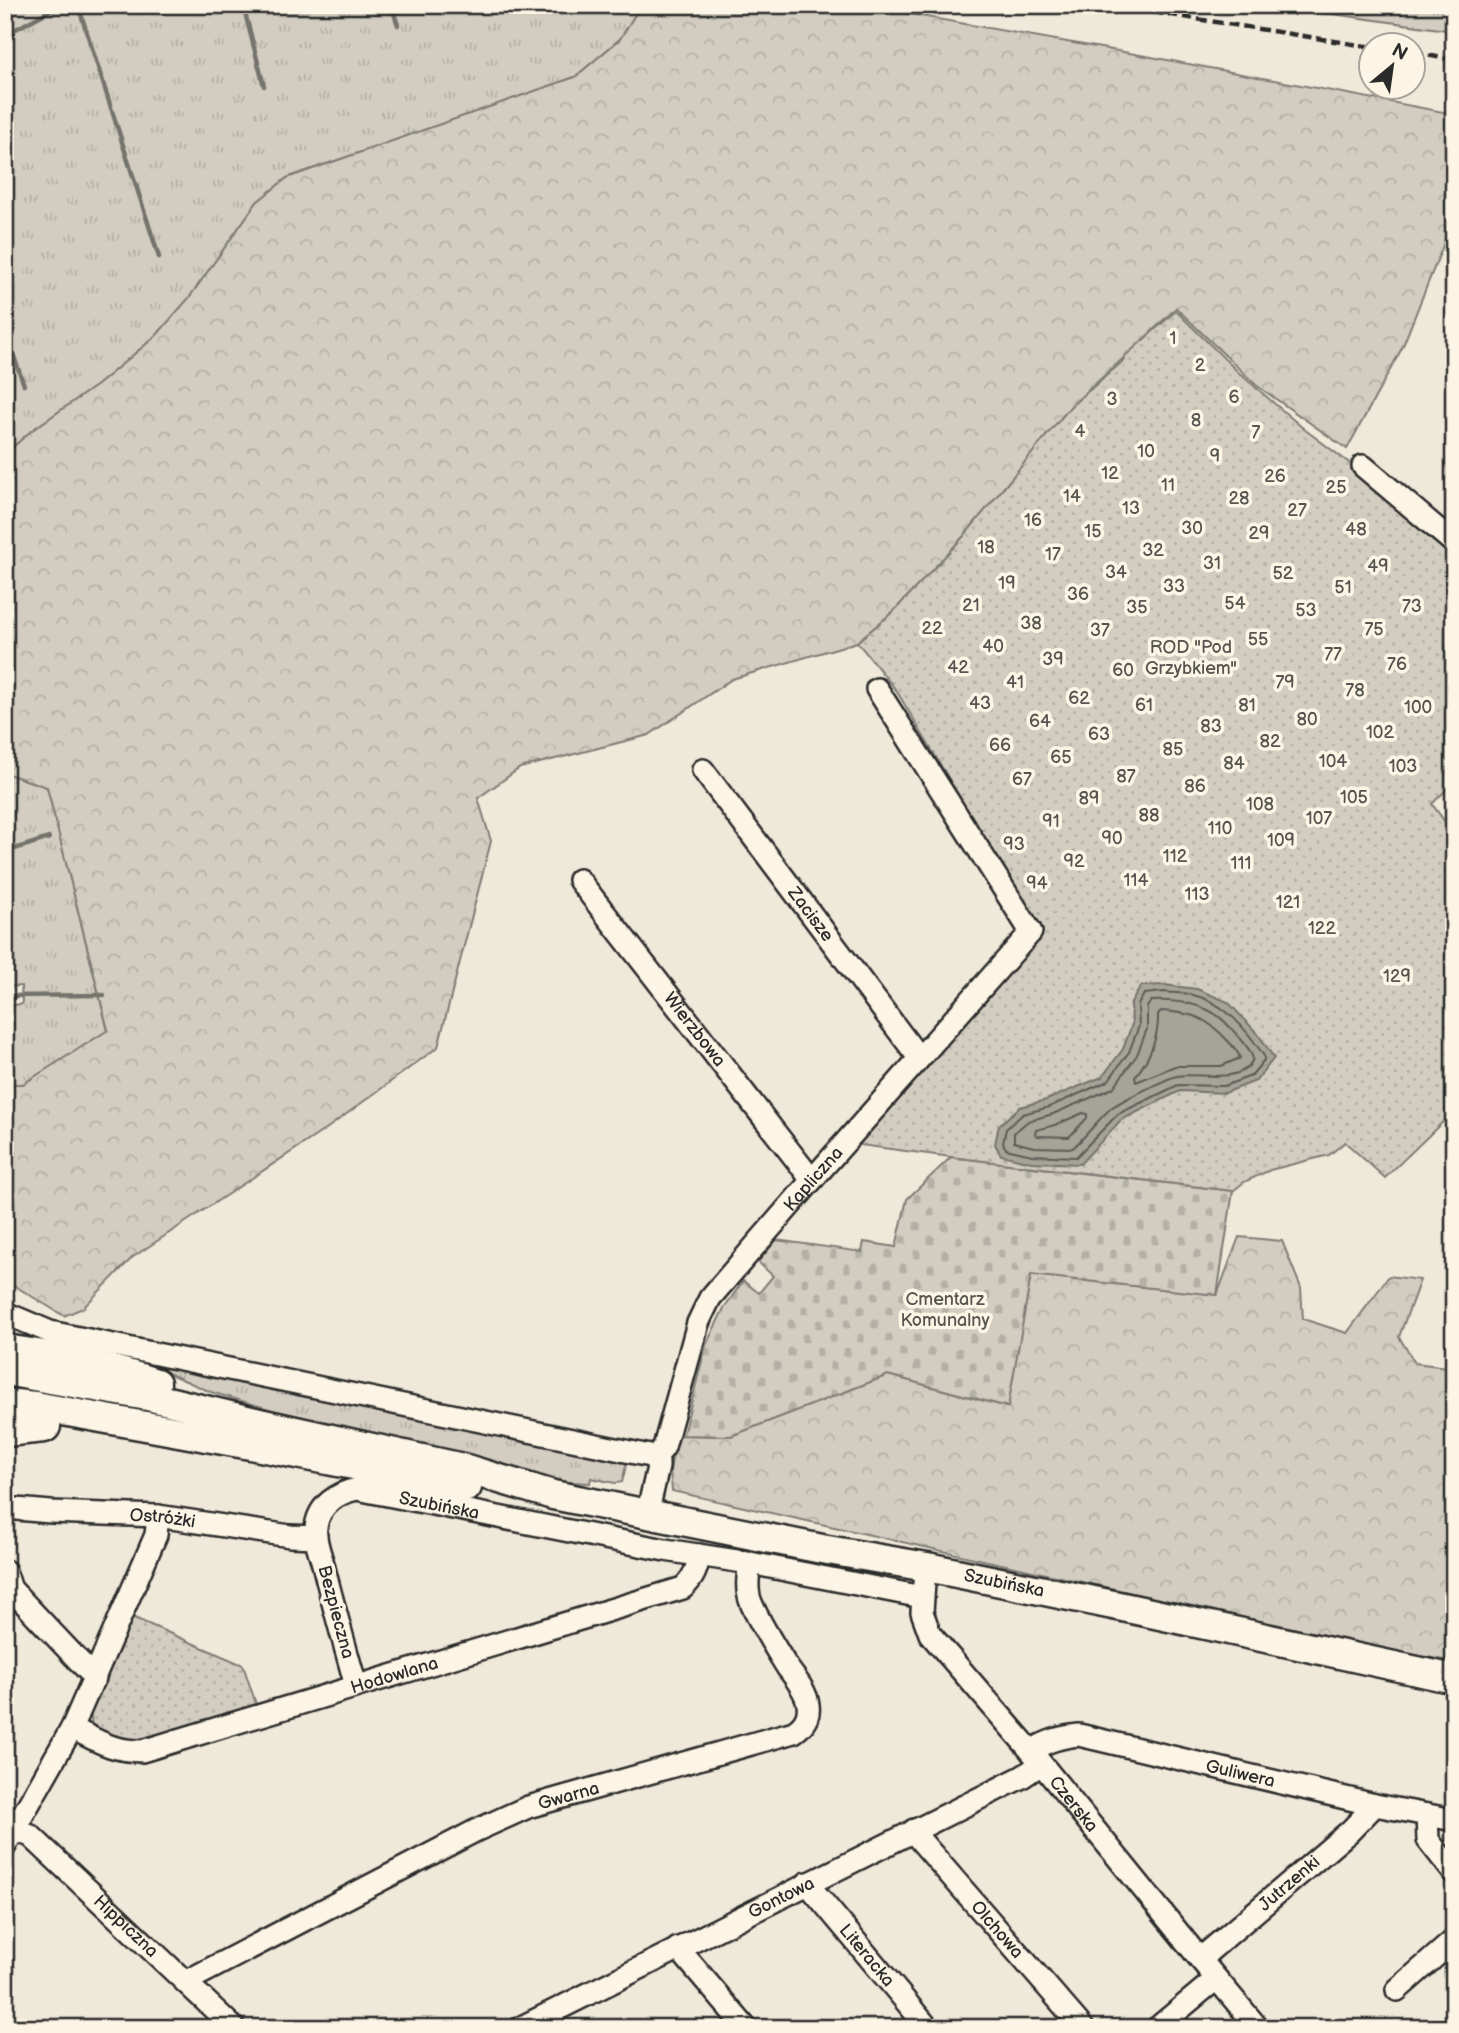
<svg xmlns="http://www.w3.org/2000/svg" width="1459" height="2033" viewBox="0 0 1459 2033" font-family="'Balsamiq Sans',sans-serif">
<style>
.grass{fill:url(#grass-tufts);stroke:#7e7c76;stroke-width:2}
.forest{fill:url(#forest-crowns);stroke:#7e7c76;stroke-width:2}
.cemetery{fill:url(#cemetery-stones);stroke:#7e7c76;stroke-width:2}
.park{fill:url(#park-dots);stroke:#7e7c76;stroke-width:2}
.water{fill:#a6a399;stroke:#75736d;stroke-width:2}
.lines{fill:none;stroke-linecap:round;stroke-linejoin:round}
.shore{stroke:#5c5b57;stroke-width:2}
.stream{stroke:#75736d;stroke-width:4.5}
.minor-casing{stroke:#2b2b2b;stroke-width:26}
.major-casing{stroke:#2b2b2b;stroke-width:33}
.highway-casing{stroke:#2b2b2b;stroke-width:37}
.minor{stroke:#fcf5e5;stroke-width:21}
.major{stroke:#fcf5e5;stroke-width:28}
.highway{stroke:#fcf5e5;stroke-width:32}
.rail{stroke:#2b2b2b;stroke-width:4.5;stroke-dasharray:10 5;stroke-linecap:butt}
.labels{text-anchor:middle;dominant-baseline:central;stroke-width:7;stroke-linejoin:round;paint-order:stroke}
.park-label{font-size:18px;fill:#555450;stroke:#fcf5e5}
.street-label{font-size:18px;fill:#2b2b2b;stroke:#fcf5e5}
</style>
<defs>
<pattern id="grass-tufts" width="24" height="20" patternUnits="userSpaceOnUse" patternTransform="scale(1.75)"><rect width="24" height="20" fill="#d2cdc0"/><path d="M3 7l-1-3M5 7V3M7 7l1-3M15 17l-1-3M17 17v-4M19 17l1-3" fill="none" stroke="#b4b0a5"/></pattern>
<pattern id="forest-crowns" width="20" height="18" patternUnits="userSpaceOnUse" patternTransform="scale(1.75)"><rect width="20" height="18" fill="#d2cdc0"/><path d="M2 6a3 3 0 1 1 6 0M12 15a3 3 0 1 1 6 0" fill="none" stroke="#b4b0a5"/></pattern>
<pattern id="cemetery-stones" width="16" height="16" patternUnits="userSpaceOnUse" patternTransform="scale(1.75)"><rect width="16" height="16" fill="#d2cdc0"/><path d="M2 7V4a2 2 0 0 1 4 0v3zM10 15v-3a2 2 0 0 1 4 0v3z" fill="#b4b0a5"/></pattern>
<pattern id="park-dots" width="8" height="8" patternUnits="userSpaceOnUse" patternTransform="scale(1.75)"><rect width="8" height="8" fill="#d2cdc0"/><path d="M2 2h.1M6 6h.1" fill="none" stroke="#b4b0a5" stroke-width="1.8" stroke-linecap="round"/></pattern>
</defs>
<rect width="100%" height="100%" fill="#efe9da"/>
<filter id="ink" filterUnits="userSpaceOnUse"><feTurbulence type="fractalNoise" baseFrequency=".0143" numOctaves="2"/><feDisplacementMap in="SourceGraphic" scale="14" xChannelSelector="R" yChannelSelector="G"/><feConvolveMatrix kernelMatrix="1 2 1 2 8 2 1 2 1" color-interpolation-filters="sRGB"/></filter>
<g filter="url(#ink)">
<g class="grass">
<path d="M5,5H641L620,39L575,77L287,178L257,202L189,298L156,336L97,385L31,431L5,454Z"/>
<path d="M1269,5H1454V31Z"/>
<path d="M5,773L47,787L108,1031L23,1084H5V1006L22,1004L21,986L5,987Z"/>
<path d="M5,1324L628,1458L622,1482L615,1483L591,1478L590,1483L552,1481L438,1448L289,1415L211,1392L163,1371L109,1352L5,1333Z"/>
</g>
<g class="forest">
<path d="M641,5H859L1146,56L1454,114V218L1402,348L1347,449L1256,385L1176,308L1142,341L1071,406L964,536L894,611L857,642L732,679L649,735L520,768L478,798L491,841L438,1047L326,1129L133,1257L83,1308L64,1316L5,1280V1084H23L108,1030L47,787L5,773V454L31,431L97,385L156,336L189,298L257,202L287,178L575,77L620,39Z"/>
<path d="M1239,1237L1282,1241L1301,1288L1303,1319L1347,1333L1389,1276L1420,1280L1399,1337L1415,1363L1454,1368V1662L1394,1651L672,1491L670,1471L676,1435L731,1436L888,1375L1007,1407L1031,1275L1217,1295Z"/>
</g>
<path class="cemetery" d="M951,1157L1233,1191L1217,1295L1031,1275L1008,1407L888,1375L731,1436L683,1435L706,1345L724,1308L743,1281L759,1293L773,1276L758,1262L776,1240L862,1252L864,1242L896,1247L907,1199Z"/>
<g class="park">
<path d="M1176,311L1238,372L1304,429L1360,471L1454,557V782L1432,804L1454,834V1111L1385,1178L1345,1142L1329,1155L1270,1170L1244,1182L1233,1191L951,1157L845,1143L1033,935L1036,921L1020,903L1008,875L981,833L896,690L857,642L894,611L964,536L1071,406L1121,363L1125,359L1124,357Z"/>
<path d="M132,1617L243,1665L256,1704L130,1743L92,1726L90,1711Z"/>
</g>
<path class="water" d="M1164,985L1197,989L1228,1002L1258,1034L1274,1058L1256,1081L1225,1093L1180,1091L1121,1120L1080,1164L1031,1162L1001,1155L995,1144L999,1125L1020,1107L1046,1100L1102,1077L1123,1049L1132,1024L1131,1003L1141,986Z"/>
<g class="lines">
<g class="shore">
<path d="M1164,992C1173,993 1183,993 1193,995C1225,1002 1247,1030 1264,1056V1060L1251,1076L1224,1086L1178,1085L1118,1114L1076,1157L1032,1155L1006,1149L1003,1143L1006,1129L1023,1114L1049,1107L1108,1081L1129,1052L1139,1026L1138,1005L1144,994Z"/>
<path d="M1151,1001C1177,1000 1207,1003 1226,1023C1232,1030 1256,1052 1252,1061C1241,1085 1196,1072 1177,1076C1168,1078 1116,1103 1110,1109C1097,1121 1086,1136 1073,1148L1034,1147L1014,1142V1133L1028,1121L1053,1114L1113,1088L1137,1055L1147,1029V1007Z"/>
<path d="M1161,1011C1193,1013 1206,1017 1227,1040C1233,1046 1238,1051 1240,1058L1221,1066H1175L1136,1082L1135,1077C1149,1059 1159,1038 1158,1014Z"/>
<path d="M1083,1113L1087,1114V1118L1069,1137L1038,1136L1035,1134L1036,1130L1055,1125Z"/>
</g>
<g class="stream">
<path d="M78,5L159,257"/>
<path d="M243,5L264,86"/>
<path d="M391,5L398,25"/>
<path d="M1293,5L1294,14"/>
<path d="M5,35L60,5"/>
<path d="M5,331L24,385"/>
<path d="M5,852L49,838"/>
<path d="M5,996L104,995"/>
</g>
<g class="minor-casing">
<g id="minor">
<path d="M1363,466L1454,543"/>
<path id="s1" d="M703,770L919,1058"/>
<path id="s2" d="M579,880L812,1180"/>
<path d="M5,1313L50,1332L650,1456L658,1462V1467L647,1515"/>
<path id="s3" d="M655,1459L664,1447L698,1323L710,1298L812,1180L1031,932L877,689"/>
<path id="s4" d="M5,1508L51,1512L158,1516L290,1536L316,1537"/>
<path d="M5,1571L11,1589L95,1678"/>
<path id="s5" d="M924,1583L922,1612L930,1634L1031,1751L1200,1959L1258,2028"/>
<path id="s6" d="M356,1686C345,1646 333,1605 323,1564C320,1553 314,1539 316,1527C319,1505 337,1493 357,1489L665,1550L750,1563L922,1597"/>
<path id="s7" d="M72,1728C98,1741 112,1751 142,1751L683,1588C694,1578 697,1569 699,1555"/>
<path id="s8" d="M1031,1751C1047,1741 1060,1737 1079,1735L1375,1805L1454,1820"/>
<path d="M1427,1815L1428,1840L1454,1873"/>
<path id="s9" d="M14,1830L31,1836L234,2028"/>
<path id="s10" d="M914,1830L920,1840L1083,2028"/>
<path d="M5,1846L72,1728L156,1535L158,1516"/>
<path id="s11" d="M807,1883L928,2028"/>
<path d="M678,1948L746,2028"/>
<path id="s12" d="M1200,1959L1350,1831L1375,1805"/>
<path id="s13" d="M187,1981L475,1831L528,1807L794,1732C803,1726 810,1717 808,1705C807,1692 795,1678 787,1667C776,1649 758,1621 750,1600C746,1588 748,1575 750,1563"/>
<path d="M1397,1990L1454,1940"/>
<path id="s14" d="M520,2028L1022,1777L1041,1764"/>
<path d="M1157,2028L1216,1979"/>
</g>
</g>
<g class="major-casing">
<g id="major">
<path d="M5,1349C57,1356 107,1366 156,1383"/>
<path id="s15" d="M5,1371L147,1396L260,1423L463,1468L553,1495L822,1549L927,1567L1123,1607L1454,1679"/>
<path d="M5,1403L35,1406L245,1444L467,1487"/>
</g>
</g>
<g class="highway-casing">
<path id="highway" d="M5,1430L44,1426"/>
</g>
<use href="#minor" class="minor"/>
<use href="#major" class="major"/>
<use href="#highway" class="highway"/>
<g class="rail">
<path d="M1109,5L1372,47"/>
<path d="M1414,53L1454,60"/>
</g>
</g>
</g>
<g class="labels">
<g class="park-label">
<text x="1173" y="338">1</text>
<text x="1200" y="365">2</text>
<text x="1234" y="397">6</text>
<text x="1112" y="399">3</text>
<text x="1196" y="420">8</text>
<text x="1080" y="431">4</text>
<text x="1256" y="432">7</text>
<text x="1146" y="451">10</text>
<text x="1215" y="456">9</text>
<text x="1110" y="473">12</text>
<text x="1275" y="476">26</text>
<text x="1168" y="485">11</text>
<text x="1336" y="487">25</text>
<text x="1072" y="496">14</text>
<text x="1239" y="498">28</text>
<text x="1131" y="508">13</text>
<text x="1297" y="510">27</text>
<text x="1033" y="520">16</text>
<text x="1192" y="528">30</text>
<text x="1356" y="529">48</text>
<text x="1093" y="531">15</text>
<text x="1259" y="533">29</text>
<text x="986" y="547">18</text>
<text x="1153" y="550">32</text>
<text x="1053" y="554">17</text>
<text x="1212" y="563">31</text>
<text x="1378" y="566">49</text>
<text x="1116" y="572">34</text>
<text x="1283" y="573">52</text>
<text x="1007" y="583">19</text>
<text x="1174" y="586">33</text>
<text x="1343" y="587">51</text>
<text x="1078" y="594">36</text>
<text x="1235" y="603">54</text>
<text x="971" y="605">21</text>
<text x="1412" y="606">73</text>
<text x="1137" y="607">35</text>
<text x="1306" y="610">53</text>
<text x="1031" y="623">38</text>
<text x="932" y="628">22</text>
<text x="1374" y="629">75</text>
<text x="1100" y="630">37</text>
<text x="1258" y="639">55</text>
<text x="993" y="646">40</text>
<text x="1191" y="647">ROD "Pod<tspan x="1191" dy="21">Grzybkiem"</tspan></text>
<text x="1333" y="654">77</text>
<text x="1053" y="659">39</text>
<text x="1397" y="664">76</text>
<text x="958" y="667">42</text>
<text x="1123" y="670">60</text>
<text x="1015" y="682">41</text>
<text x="1285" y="682">79</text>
<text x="1355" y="690">78</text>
<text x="1079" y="698">62</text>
<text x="980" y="703">43</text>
<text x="1144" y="705">61</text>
<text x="1247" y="705">81</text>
<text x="1418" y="707">100</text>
<text x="1307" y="719">80</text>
<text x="1040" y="721">64</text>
<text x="1211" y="726">83</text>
<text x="1380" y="732">102</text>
<text x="1099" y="734">63</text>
<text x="1270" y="741">82</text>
<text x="1000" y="745">66</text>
<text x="1173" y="749">85</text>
<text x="1061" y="757">65</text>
<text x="1333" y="761">104</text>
<text x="1234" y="763">84</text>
<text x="1403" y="766">103</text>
<text x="1126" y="776">87</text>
<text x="1022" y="779">67</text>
<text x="1195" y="786">86</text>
<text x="1354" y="797">105</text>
<text x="1089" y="798">89</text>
<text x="1260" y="804">108</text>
<text x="1149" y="815">88</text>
<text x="1319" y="818">107</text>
<text x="1051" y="821">91</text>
<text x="1220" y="828">110</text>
<text x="1112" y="838">90</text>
<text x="1281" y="840">109</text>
<text x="1014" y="844">93</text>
<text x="1175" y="856">112</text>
<text x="1074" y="861">92</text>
<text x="1241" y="863">111</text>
<text x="1136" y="880">114</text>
<text x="1037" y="883">94</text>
<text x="1197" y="894">113</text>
<text x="1288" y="902">121</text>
<text x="1322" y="928">122</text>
<text x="1397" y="976">129</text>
<text x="945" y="1299">Cmentarz<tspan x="945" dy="21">Komunalny</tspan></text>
</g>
<g class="street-label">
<text stroke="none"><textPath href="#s1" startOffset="180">Zacisze</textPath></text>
<text stroke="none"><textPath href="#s2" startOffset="189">Wierzbowa</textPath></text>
<text stroke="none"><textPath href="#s3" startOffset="329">Kapliczna</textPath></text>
<text stroke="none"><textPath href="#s6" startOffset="308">Szubińska</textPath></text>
<text stroke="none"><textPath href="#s4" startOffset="158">Ostróżki</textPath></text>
<text stroke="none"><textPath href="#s15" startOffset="1022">Szubińska</textPath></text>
<text transform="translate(336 1612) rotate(75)">Bezpieczna</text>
<text stroke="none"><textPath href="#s7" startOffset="338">Hodowlana</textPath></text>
<text stroke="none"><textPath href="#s8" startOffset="217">Guliwera</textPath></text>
<text stroke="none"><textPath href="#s13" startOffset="425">Gwarna</textPath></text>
<text stroke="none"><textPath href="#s5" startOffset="275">Czerska</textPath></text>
<text stroke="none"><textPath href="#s12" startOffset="117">Jutrzenki</textPath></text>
<text stroke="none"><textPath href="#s14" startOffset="292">Gontowa</textPath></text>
<text stroke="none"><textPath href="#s9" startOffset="149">Hippiczna</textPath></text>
<text stroke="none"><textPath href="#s10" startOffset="130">Olchowa</textPath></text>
<text stroke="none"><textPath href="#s11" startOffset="94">Literacka</textPath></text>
</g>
</g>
<rect width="1459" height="2033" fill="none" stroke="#fcf5e5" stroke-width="28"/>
<rect x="14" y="14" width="1431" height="2005" fill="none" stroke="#2b2b2b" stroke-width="2.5" filter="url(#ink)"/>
<g transform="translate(1392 66) rotate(29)"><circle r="33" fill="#fcf5e5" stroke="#a8a49b" stroke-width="2"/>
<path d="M0-5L12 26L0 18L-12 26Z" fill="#2b2b2b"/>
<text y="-10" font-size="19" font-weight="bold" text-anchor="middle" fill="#2b2b2b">N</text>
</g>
</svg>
